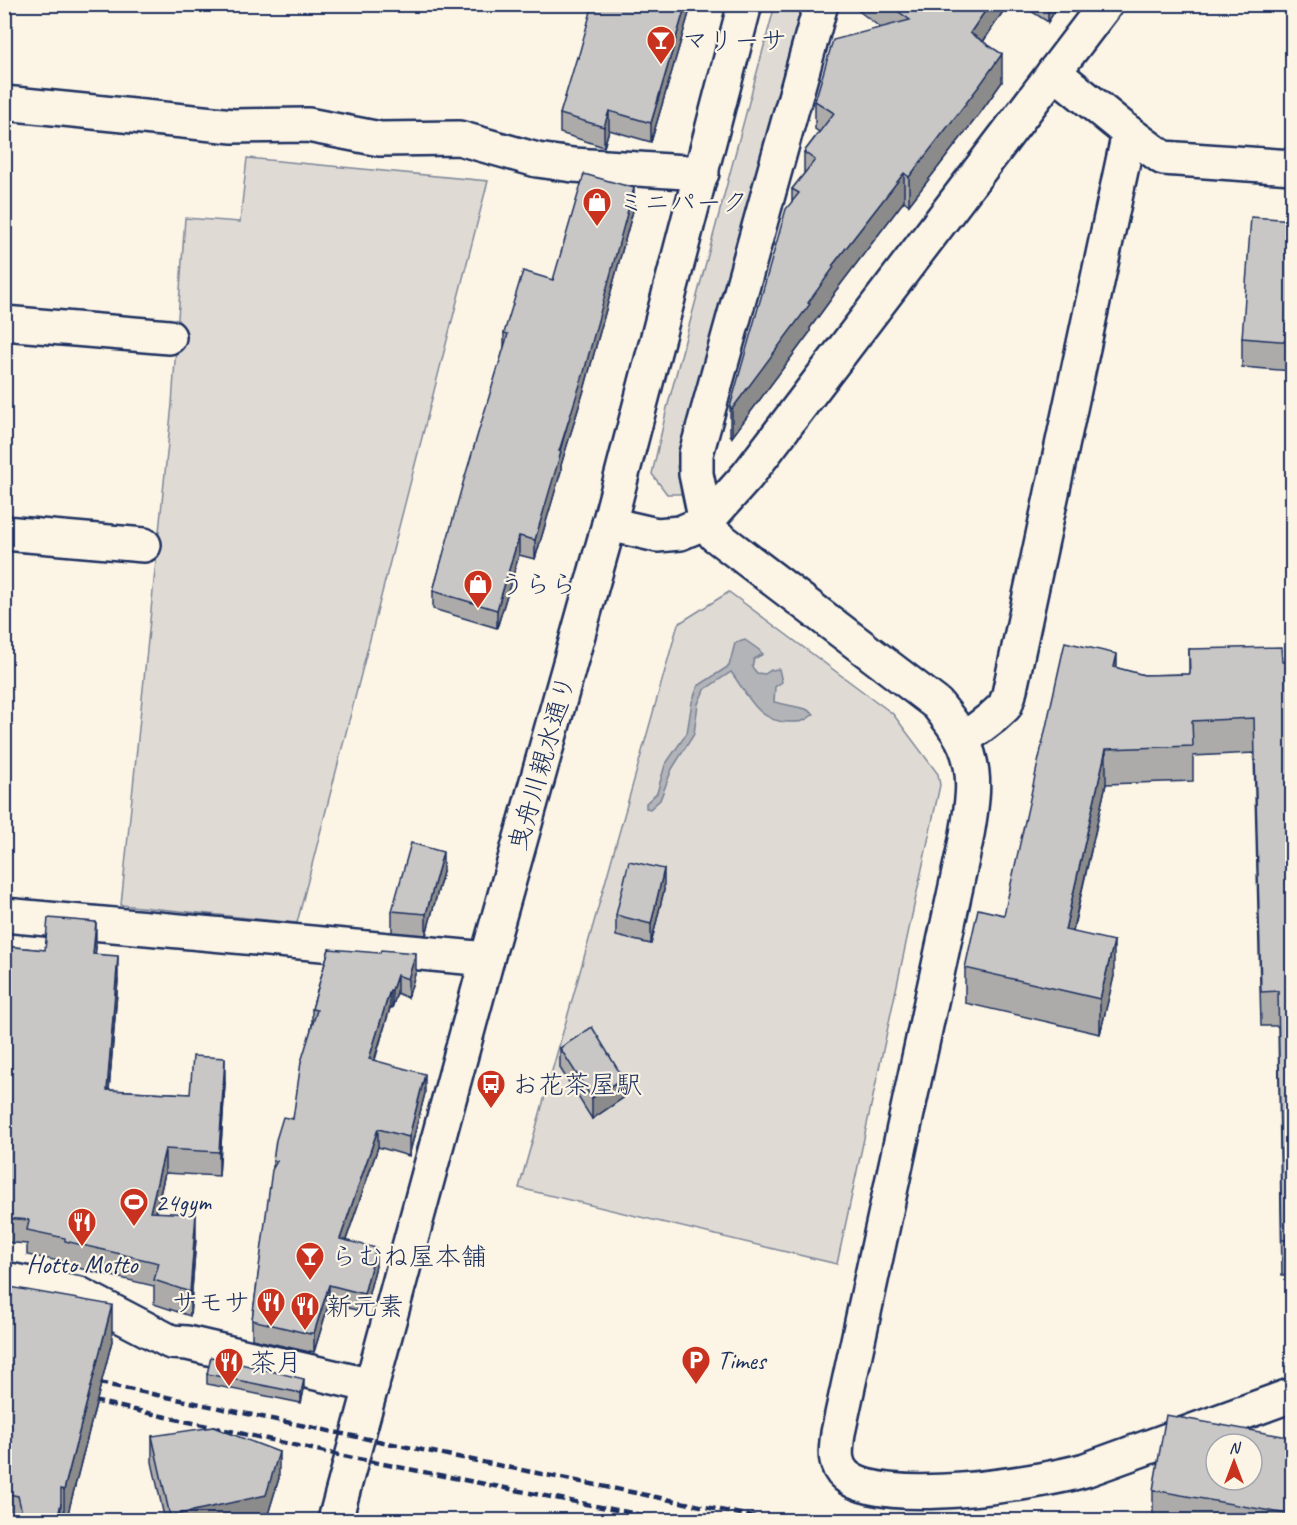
<svg xmlns="http://www.w3.org/2000/svg" width="1297" height="1525" viewBox="0 0 1297 1525" font-family="Caveat,'Klee One',sans-serif">
<style>
.green{fill:#dfdbd4;stroke:#7d8599;stroke-width:1.5}
.water{fill:#b2b4b8;stroke:#767f94;stroke-width:1.5}
.lines{fill:none;stroke-linecap:round;stroke-linejoin:round}
.minor-casing{stroke:#1b2f5e;stroke-width:38}
.minor{stroke:#fcf5e5;stroke-width:33}
.rail{stroke:#1b2f5e;stroke-width:4.5;stroke-dasharray:9 4.5;stroke-linecap:butt}
.wall{fill:#acabaa;stroke:#1b2f5e;stroke-width:1.5}
.shaded-wall{fill:#8c8b8b;stroke:#1b2f5e;stroke-width:1.5}
.building{fill:#c8c7c6;stroke:#1b2f5e;stroke-width:1.5;fill-rule:evenodd}
.labels{text-anchor:middle;dominant-baseline:central;stroke-width:4.5;stroke-linejoin:round;paint-order:stroke}
.poi-label{font-size:26px;fill:#1b2f5e;stroke:#fcf5e5;text-anchor:start}
.street-label{font-size:26px;fill:#1b2f5e;stroke:#fcf5e5}
</style>
<rect width="100%" height="100%" fill="#fcf5e5"/>
<filter id="ink" filterUnits="userSpaceOnUse"><feTurbulence type="fractalNoise" baseFrequency=".0167" numOctaves="2"/><feDisplacementMap in="SourceGraphic" scale="12" xChannelSelector="R" yChannelSelector="G"/><feConvolveMatrix kernelMatrix="1 2 1 2 8 2 1 2 1" color-interpolation-filters="sRGB"/></filter>
<g filter="url(#ink)">
<g class="green">
<path d="M775,5H802L677,467L683,494H667L652,474L667,408Z"/>
<path d="M247,158L488,181L297,923L121,905L172,404L185,218L240,222Z"/>
<path d="M729,592L893,714L938,774L940,785L837,1264L519,1188L678,624Z"/>
</g>
<path class="water" d="M745,640L758,649L763,654L754,659L752,667L757,673L765,674L771,670L779,669L782,682L775,687L774,702L806,709L814,714C802,723 802,722 788,722C757,722 747,693 731,672L704,690L698,704L694,734L672,769L660,800L650,809L646,808V803L657,793L665,765L687,733L692,702L698,686L729,666L735,643Z"/>
<g class="lines">
<g class="minor-casing">
<g id="minor">
<path d="M821,4L696,454V474L706,522L715,535L937,704C946,715 955,726 962,739C979,771 972,806 966,840L838,1433C836,1449 833,1465 846,1476C882,1508 1040,1483 1085,1470L1292,1395"/>
<path d="M1054,72L1129,133L1163,158L1292,167"/>
<path d="M4,103L233,126L308,125L380,139L459,138L537,160L573,165L702,173"/>
<path d="M4,323L169,337"/>
<path d="M609,524L657,535L680,533L706,522L747,476L1106,4"/>
<path d="M4,533L144,545"/>
<path d="M963,740L993,717L1005,706L1009,694L1129,133"/>
<path d="M4,915L487,959"/>
<path d="M4,1279L79,1294L171,1342L187,1343L372,1386"/>
<path d="M335,1520L487,959L609,524L745,4"/>
</g>
</g>
<use href="#minor" class="minor"/>
<g class="rail">
<path d="M85,1380L358,1437L770,1520"/>
<path d="M80,1398L353,1458L667,1520"/>
</g>
</g>
<g class="wall">
<path d="M856,4H1008L983,42L1002,82L980,113L909,205L904,201L834,293V295L810,328V332L732,437L730,435V407L792,202V189L804,174V152L819,132L815,129V101L881,28L856,9Z"/>
<path d="M1020,4H1059L1048,22Z"/>
<path d="M689,7V13L651,142L609,130L604,147L560,133V114L578,58Z"/>
<path d="M634,207L584,390L561,465V471L535,559L519,555L497,628L433,609V591L504,348V333L553,280Z"/>
<path d="M1293,220V371L1242,367V338Z"/>
<path d="M1189,649L1282,662L1293,661V1275H1282L1278,1026H1261L1254,753L1193,756V781L1106,784L1073,931L1114,976L1100,1034L965,1003V968L1004,915L1117,668L1144,675L1189,674Z"/>
<path d="M443,872L426,935L392,932V911Z"/>
<path d="M664,890L651,944L616,936V915Z"/>
<path d="M4,946L45,950L96,947L95,954L118,980L109,1090L190,1094L225,1083L219,1176L165,1173L156,1212L196,1238L190,1316L154,1304V1286L65,1265V1262L27,1255V1244L4,1242Z"/>
<path d="M329,949L416,971L408,998L397,993L392,1008H390L375,1060L425,1093L409,1156L378,1147L346,1240L376,1266L364,1312L329,1303L314,1352L310,1351V1352L252,1339V1320L273,1168V1161L293,1119L312,1025V1009Z"/>
<path d="M560,1048L623,1098L592,1119L560,1068Z"/>
<path d="M4,1286L112,1341L66,1521H4Z"/>
<path d="M207,1374L304,1389L301,1403L207,1384Z"/>
<path d="M152,1436L279,1478L266,1521H165L152,1462Z"/>
<path d="M1293,1438V1521H1153V1490Z"/>
</g>
<g class="shaded-wall">
<path d="M686,4H690L689,13L651,142V123Z"/>
<path d="M990,4H1008L970,61V33Z"/>
<path d="M1048,4H1059L1048,22Z"/>
<path d="M1002,54V82L980,113L909,205V177Z"/>
<path d="M609,111V130L604,147V127Z"/>
<path d="M904,173V201L834,293V295L810,328V332L732,437V409L832,266Z"/>
<path d="M634,188V207L584,390L561,465V471L535,559V540Z"/>
<path d="M519,536V555L497,628V610Z"/>
<path d="M1117,654V689L1114,667Z"/>
<path d="M1106,749V784L1065,964V930Z"/>
<path d="M443,852V872L426,935V914Z"/>
<path d="M664,869V890L651,944V924Z"/>
<path d="M96,922V947L93,978V954Z"/>
<path d="M1114,941V976L1100,1034V999Z"/>
<path d="M416,953V971L408,998V979Z"/>
<path d="M118,956V980L107,1114V1090Z"/>
<path d="M397,975V993L392,1008V990Z"/>
<path d="M390,990V1008L369,1077V1059Z"/>
<path d="M225,1058V1083L219,1176V1152Z"/>
<path d="M425,1074V1093L409,1156V1137Z"/>
<path d="M623,1078V1098L592,1119V1098Z"/>
<path d="M378,1129V1147L340,1257V1239Z"/>
<path d="M165,1149V1173L150,1236V1212Z"/>
<path d="M196,1214V1238L190,1316V1292Z"/>
<path d="M376,1248V1266L364,1312V1294Z"/>
<path d="M329,1285V1303L314,1352V1333Z"/>
<path d="M112,1305V1341L66,1521H64V1490Z"/>
<path d="M304,1379V1389L301,1403V1393Z"/>
<path d="M279,1452V1478L266,1521H170V1516Z"/>
<path d="M61,1503V1521H57Z"/>
</g>
<g class="building">
<path d="M593,4H686L651,123L609,111L604,127L560,114L577,57L578,58Z"/>
<path d="M888,4H990L970,33L1002,54L980,85L909,177L904,173L832,266L834,267L808,303L810,304L732,409L730,407L786,209L799,193L792,189L815,160L804,152L834,113L815,101L833,40L910,20Z"/>
<path d="M584,174L634,188L584,372L559,451L561,452L535,540L519,536L497,610L433,591L463,483L508,334L504,333L523,271L553,280Z"/>
<path d="M1251,217L1293,220V342L1242,338Z"/>
<path d="M1065,642L1117,654L1114,667L1144,675L1190,674L1189,649L1281,647L1282,662L1293,661V1240H1282L1278,991L1261,992L1254,718L1192,721L1193,746L1106,749L1065,930L1114,941L1100,999L965,968L978,909L1004,915Z"/>
<path d="M411,843L443,852L426,914L392,911Z"/>
<path d="M629,861L664,869L651,924L616,915Z"/>
<path d="M48,918L96,922L93,954L118,956L107,1090L190,1094L193,1056L225,1058L219,1152L165,1149L150,1212L196,1214L190,1292L154,1280L159,1263L65,1241V1238L27,1230L29,1220L4,1218V946L45,950Z"/>
<path d="M329,949L380,953L381,950L416,953L408,979L397,975L392,990H390L369,1059L425,1074L409,1137L378,1129L340,1239L376,1248L364,1294L329,1285L314,1333H310V1334L252,1320L272,1170L277,1161H273L276,1140L283,1117L293,1119L301,1062L317,1010L312,1009Z"/>
<path d="M592,1027L623,1078L592,1098L560,1048Z"/>
<path d="M4,1286L112,1305L64,1490L61,1489V1503L57,1521H24L18,1496L4,1493V1461L9,1440L4,1439Z"/>
<path d="M211,1357L304,1379L301,1393L207,1374Z"/>
<path d="M1166,1415L1293,1438V1515L1153,1490ZM1216,1444H1252V1480H1216Z"/>
<path d="M213,1427L279,1452L266,1495L170,1516L152,1436Z"/>
</g>
</g>
<defs>
<g id="bar-pin" transform="scale(1.5)"><path d="M0 17L-7.5 6A9.5 9.5 0 1 1 7.5 6Z" fill="#c8321e" stroke="#fcf5e5"/><path d="M-6-5H6L.8 .8V4.5H3.5V6h-7V4.5H-.8V.8Z" fill="#fff"/></g>
<g id="shop-pin" transform="scale(1.5)"><path d="M0 17L-7.5 6A9.5 9.5 0 1 1 7.5 6Z" fill="#c8321e" stroke="#fcf5e5"/><path d="M-5-2.5h2.3a2.7 3.5 0 0 1 5.4 0H5L5.5 6h-11ZM-1.5-2.5h3a1.5 2.3 0 0 0-3 0Z" fill="#fff"/></g>
<g id="bus-pin" transform="scale(1.5)"><path d="M0 17L-7.5 6A9.5 9.5 0 1 1 7.5 6Z" fill="#c8321e" stroke="#fcf5e5"/><path d="M-5-6H5V4H4V6H2V4H-2V6H-4V4H-5ZM-3.5-4V0h7V-4ZM-3.5 1.2v1.5H-2V1.2ZM2 1.2v1.5H3.5V1.2Z" fill="#fff"/></g>
<g id="stadium-pin" transform="scale(1.5)"><path d="M0 17L-7.5 6A9.5 9.5 0 1 1 7.5 6Z" fill="#c8321e" stroke="#fcf5e5"/><path d="M0-5a6.5 5 0 1 0 0 10a6.5 5 0 1 0 0-10ZM-3.5-1.8h7v3.6h-7Z" fill="#fff"/></g>
<g id="restaurant-pin" transform="scale(1.5)"><path d="M0 17L-7.5 6A9.5 9.5 0 1 1 7.5 6Z" fill="#c8321e" stroke="#fcf5e5"/><path d="M-5-6h1v4h1v-4h1v4h1v-4h1v5L-1.5 .5V6h-2V.5L-5-1ZM5-6V6H3V1.5H1.5Q1.5-4 5-6Z" fill="#fff"/></g>
<g id="parking-pin" transform="scale(1.5)"><path d="M0 17L-7.5 6A9.5 9.5 0 1 1 7.5 6Z" fill="#c8321e" stroke="#fcf5e5"/><path d="M-3.5-5.5H1a3.5 3.5 0 0 1 0 7H-1V5.5H-3.5ZM-1-3.4V-.6H.8a1.4 1.4 0 0 0 0-2.8Z" fill="#fff"/></g>
</defs>
<g fill-rule="evenodd">
<use href="#bar-pin" x="661" y="40"/>
<use href="#shop-pin" x="597" y="202"/>
<use href="#shop-pin" x="478" y="584"/>
<use href="#bus-pin" x="491" y="1084"/>
<use href="#stadium-pin" x="134" y="1202"/>
<use href="#restaurant-pin" x="82" y="1222"/>
<use href="#bar-pin" x="310" y="1256"/>
<use href="#restaurant-pin" x="271" y="1302"/>
<use href="#restaurant-pin" x="305" y="1306"/>
<use href="#parking-pin" x="696" y="1360"/>
<use href="#restaurant-pin" x="229" y="1362"/>
</g>
<g class="labels">
<g class="poi-label">
<text x="682" y="40">マリーサ</text>
<text x="618" y="202">ミニパーク</text>
<text x="499" y="584">うらら</text>
<text x="512" y="1084">お花茶屋駅</text>
<text x="155" y="1202">24gym</text>
<text x="331" y="1256">らむね屋本舗</text>
<text x="82" y="1264" text-anchor="middle">Hotto Motto</text>
<text x="250" y="1302" text-anchor="end">サモサ</text>
<text x="326" y="1306">新元素</text>
<text x="717" y="1360">Times</text>
<text x="250" y="1362">茶月</text>
</g>
<g class="street-label">
<text transform="translate(542 763) rotate(-74)">曳舟川親水通り</text>
</g>
</g>
<rect width="1297" height="1525" fill="none" stroke="#fcf5e5" stroke-width="24"/>
<rect x="12" y="12" width="1273" height="1501" fill="none" stroke="#1b2f5e" stroke-width="2" filter="url(#ink)"/>
<g transform="translate(1234 1462)"><circle r="28" fill="#fcf5e5" stroke="#a2a6af" stroke-width="1.5"/>
<path d="M0-4.5L10 22L0 15L-10 22Z" fill="#c8321e"/>
<text y="-9" font-size="16" font-weight="bold" text-anchor="middle" fill="#1b2f5e">N</text>
</g>
</svg>
